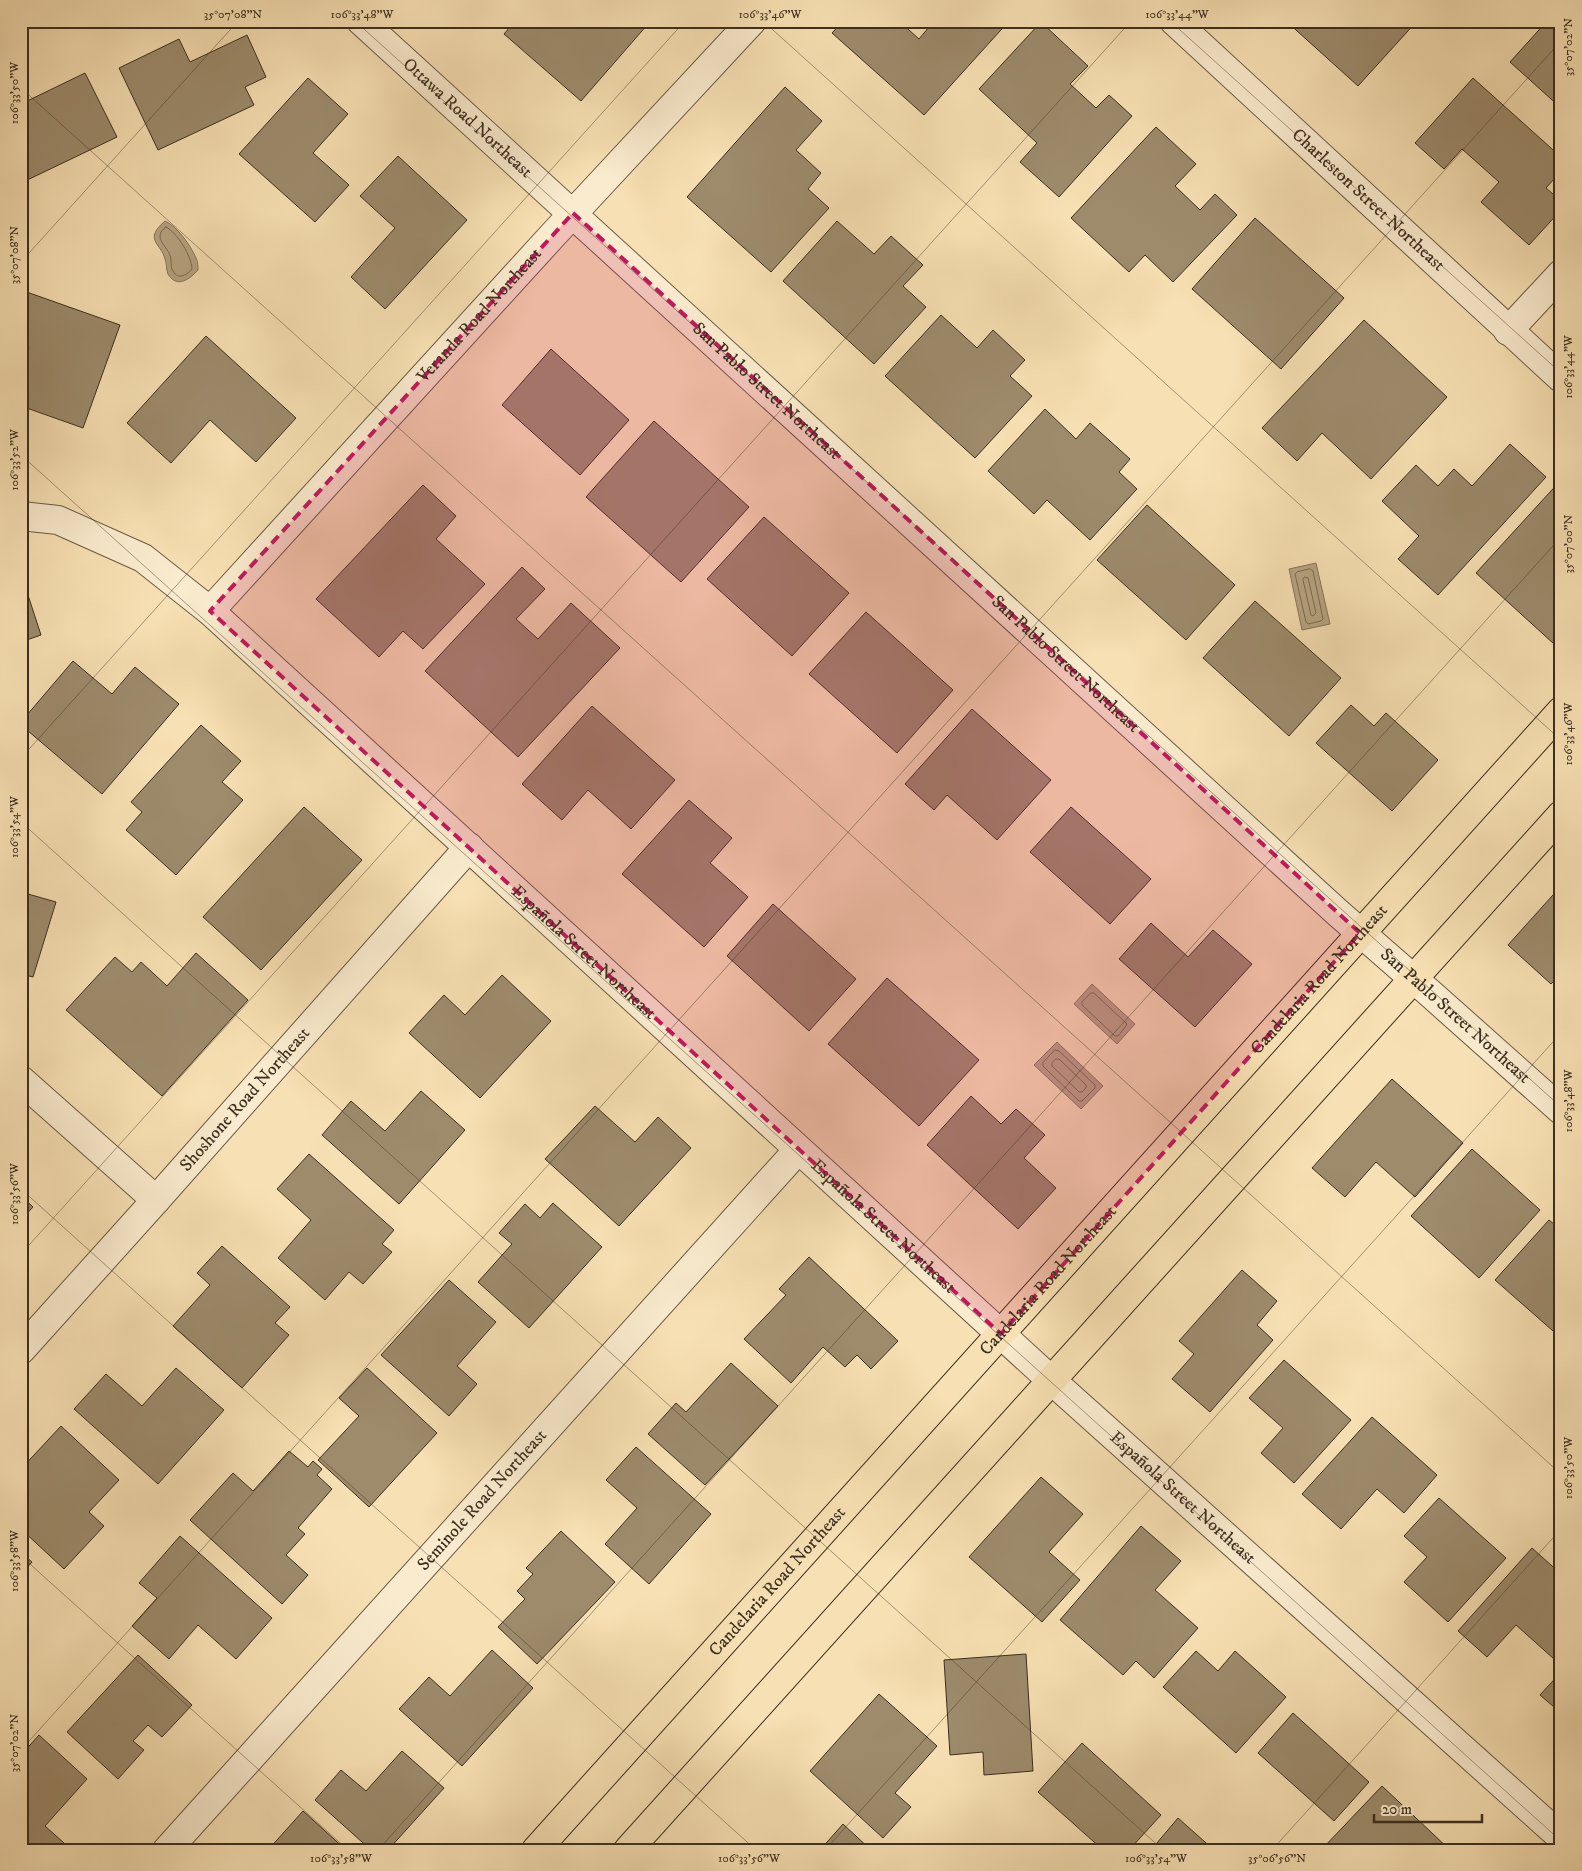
<svg xmlns="http://www.w3.org/2000/svg" width="1582" height="1871" viewBox="0 0 1582 1871" font-family="'IM FELL DW Pica',serif">
<style>
.water{fill:#b7a481;stroke:#86755a}
.lines{fill:none;stroke-linecap:round;stroke-linejoin:round}
.shore{stroke:#7a6a50;stroke-width:1}
.building{fill:#9d8b6c;stroke:#3c2f1f}
.minor-casing{stroke:#6b5b44;stroke-width:30}
.major-casing{stroke:#3c2f1f;stroke-width:30}
.minor{stroke:#faebce;stroke-width:28}
.major{stroke:#f7e0b3;stroke-width:28}
.marked{fill:#c2185b;fill-opacity:0.2;stroke:#c2185b;stroke-width:4;stroke-dasharray:10 6;stroke-linejoin:round}
.ticks{fill:none;stroke:#3c2f1f;stroke-width:1;stroke-opacity:0.45}
.labels{text-anchor:middle;dominant-baseline:central;stroke-width:4;stroke-linejoin:round;paint-order:stroke}
.street-label{font-size:18px;fill:#3c2f1f;stroke:#faebce}
.neatline{fill:none;stroke:#3c2f1f;stroke-width:2}
.ticks-label{font-size:12px;text-anchor:middle;fill:#3c2f1f}
</style>
<rect width="100%" height="100%" fill="#f7e0b3"/>
<filter id="stains"><feTurbulence type="fractalNoise" baseFrequency=".004" numOctaves="4"/><feColorMatrix values="0 0 0 0 .2 0 0 0 0 .09 0 0 0 0 .02 0 0 0 .5 -.17"/></filter>
<radialGradient id="worn" r=".72"><stop offset=".6" stop-color="#630" stop-opacity="0"/><stop offset="1" stop-color="#630" stop-opacity=".3"/></radialGradient>
<g class="water">
<path d="M165,221C177,226 191,246 196,258C198,262 198,267 198,270C190,279 177,289 168,274C166,270 167,263 165,259C161,243 143,240 165,221Z"/>
<path d="M1316,563L1330,624L1302,630L1289,569Z"/>
<path d="M1092,984L1135,1024L1117,1044L1074,1004Z"/>
<path d="M1057,1042L1103,1086L1081,1109L1034,1065Z"/>
</g>
<g class="lines">
<g class="shore">
<path d="M166,227C177,232 192,257 192,269C188,274 178,281 173,271C170,267 172,260 170,255C166,245 152,237 166,227Z"/>
<path d="M1310,569L1313,571L1323,619L1321,621L1308,624L1306,622L1295,574L1297,572Z"/>
<path d="M1305,577L1308,578L1316,613L1313,616L1311,615L1303,580Z"/>
<path d="M1091,993H1094L1127,1024L1126,1026L1118,1036H1115L1082,1005V1002Z"/>
<path d="M1055,1050L1059,1051L1095,1085V1088L1082,1101H1079L1043,1066V1063Z"/>
<path d="M1056,1059H1059L1086,1085V1088L1082,1092H1079L1052,1066V1063Z"/>
</g>
</g>
<g class="building">
<path d="M515,21H645L648,24L581,101L504,34Z"/>
<path d="M843,21H899L919,39L934,21H1009L924,115L832,33Z"/>
<path d="M1286,21H1417L1358,86Z"/>
<path d="M1547,21H1561V108L1510,62Z"/>
<path d="M1041,22L1088,66L1070,84L1096,108L1109,95L1132,116L1059,197L1020,162L1037,143L979,89Z"/>
<path d="M247,35L266,77L245,87L254,105L158,150L119,68L179,39L190,62Z"/>
<path d="M85,73L117,137L21,183V104Z"/>
<path d="M308,78L348,114L313,153L349,185L315,222L239,154Z"/>
<path d="M1473,78L1561,157V171L1546,188L1561,201V210L1529,245L1481,202L1499,182L1462,149L1444,169L1415,143Z"/>
<path d="M785,87L822,121L796,150L821,173L808,189L829,208L771,272L687,197Z"/>
<path d="M1156,127L1196,164L1175,186L1200,210L1215,194L1237,215L1173,282L1145,255L1129,272L1071,218Z"/>
<path d="M398,156L467,220L385,309L351,277L395,228L360,196Z"/>
<path d="M1255,218L1344,298L1281,369L1192,289Z"/>
<path d="M837,221L874,254L891,236L923,265L903,286L926,307L874,364L783,281Z"/>
<path d="M21,290L120,325L83,428L21,406V368L29,347L21,345Z"/>
<path d="M941,315L977,348L993,330L1025,360L1010,376L1032,396L975,458L885,376Z"/>
<path d="M1364,320L1447,397L1371,479L1322,433L1297,461L1262,428Z"/>
<path d="M206,336L296,418L256,462L210,420L171,463L127,423Z"/>
<path d="M551,349L629,420L580,475L502,405Z"/>
<path d="M1045,409L1076,439L1090,423L1130,459L1119,472L1137,489L1090,540L1047,500L1034,514L988,471Z"/>
<path d="M654,421L749,507L681,582L586,497Z"/>
<path d="M1510,444L1546,477L1438,595L1398,559L1419,536L1382,501L1416,465L1438,486L1454,469L1472,486Z"/>
<path d="M1561,480V637L1554,644L1476,573Z"/>
<path d="M423,485L456,516L436,539L485,584L423,649L403,631L379,657L316,599Z"/>
<path d="M1147,505L1235,585L1186,640L1097,560Z"/>
<path d="M764,517L849,593L792,656L707,579Z"/>
<path d="M522,567L545,589L516,619L538,639L571,603L620,648L518,757L425,671Z"/>
<path d="M26,589L41,635L21,642V590Z"/>
<path d="M1255,601L1341,678L1289,736L1203,658Z"/>
<path d="M866,612L953,690L897,753L809,674Z"/>
<path d="M73,661L112,694L135,667L179,704L102,794L21,725V722Z"/>
<path d="M1351,705L1374,726L1386,713L1438,760L1392,811L1316,743Z"/>
<path d="M592,706L675,780L631,829L588,790L562,820L522,784Z"/>
<path d="M972,709L1051,780L997,840L947,795L934,810L905,784Z"/>
<path d="M201,725L241,761L222,782L243,800L176,875L126,830L142,812L131,802Z"/>
<path d="M689,800L732,838L710,863L748,897L704,947L622,874Z"/>
<path d="M304,807L362,860L261,970L203,917Z"/>
<path d="M1071,807L1151,879L1110,924L1030,852Z"/>
<path d="M1561,886V974L1551,984L1508,945Z"/>
<path d="M21,892L56,902L33,977L21,974Z"/>
<path d="M773,904L856,979L809,1031L727,956Z"/>
<path d="M1151,923L1188,957L1213,930L1252,964L1195,1027L1119,959Z"/>
<path d="M196,953L248,1000L162,1096L66,1010L115,957L132,972L141,962L167,986Z"/>
<path d="M502,975L551,1021L480,1098L409,1033L444,995L465,1015Z"/>
<path d="M887,978L979,1060L919,1126L828,1044Z"/>
<path d="M1392,1079L1463,1143L1415,1197L1376,1162L1345,1197L1312,1168Z"/>
<path d="M421,1091L465,1130L399,1204L322,1135L351,1101L385,1131Z"/>
<path d="M971,1096L1001,1124L1016,1109L1045,1135L1024,1158L1056,1188L1018,1229L927,1145Z"/>
<path d="M595,1106L635,1142L658,1117L691,1148L619,1226L545,1159Z"/>
<path d="M1472,1149L1540,1210L1479,1278L1411,1216Z"/>
<path d="M309,1154L394,1230L382,1244L392,1252L363,1284L349,1272L325,1300L278,1258L311,1220L277,1189Z"/>
<path d="M21,1196L33,1207L21,1220Z"/>
<path d="M553,1203L602,1247L529,1328L478,1282L512,1244L499,1233L525,1204L540,1218Z"/>
<path d="M1549,1220L1561,1230V1338L1495,1280Z"/>
<path d="M222,1246L290,1307L275,1323L289,1335L242,1388L173,1326L210,1285L197,1273Z"/>
<path d="M809,1257L898,1341L871,1369L857,1355L845,1367L823,1347L791,1383L744,1339L786,1295L779,1289Z"/>
<path d="M1242,1270L1277,1301L1257,1325L1273,1340L1210,1412L1172,1379L1194,1354L1179,1341Z"/>
<path d="M449,1280L496,1322L457,1366L477,1384L449,1416L381,1355Z"/>
<path d="M1284,1360L1351,1420L1294,1483L1261,1453L1283,1428L1249,1398Z"/>
<path d="M731,1363L778,1406L705,1485L648,1434L676,1403L686,1412Z"/>
<path d="M176,1368L224,1410L158,1484L74,1409L106,1374L142,1406Z"/>
<path d="M367,1368L437,1433L369,1507L318,1460L359,1416L339,1398Z"/>
<path d="M1372,1417L1437,1475L1404,1513L1377,1489L1341,1529L1302,1494Z"/>
<path d="M61,1426L119,1480L89,1512L104,1526L64,1569L21,1529V1469Z"/>
<path d="M636,1447L711,1514L649,1584L605,1544L637,1508L606,1480Z"/>
<path d="M289,1451L308,1467L313,1461L322,1469L317,1475L332,1489L298,1528L305,1534L286,1555L308,1575L282,1604L190,1520L233,1473L253,1491Z"/>
<path d="M1041,1477L1083,1514L1049,1552L1080,1580L1042,1622L969,1557Z"/>
<path d="M1439,1498L1506,1558L1448,1622L1404,1582L1427,1557L1404,1536Z"/>
<path d="M1141,1526L1181,1561L1155,1590L1198,1628L1154,1678L1136,1661L1123,1675L1060,1620Z"/>
<path d="M561,1531L615,1582L537,1664L498,1627L525,1599L517,1591L533,1574L526,1568Z"/>
<path d="M180,1536L272,1618L236,1659L198,1625L169,1659L132,1626L157,1598L139,1583Z"/>
<path d="M1532,1548L1561,1574V1651L1554,1659L1516,1625L1487,1657L1458,1631Z"/>
<path d="M21,1553L32,1562L21,1574Z"/>
<path d="M492,1650L533,1688L462,1766L399,1709L429,1677L450,1696Z"/>
<path d="M1196,1651L1218,1671L1235,1651L1286,1697L1236,1753L1163,1687Z"/>
<path d="M1026,1654L1033,1771L984,1775L983,1752L950,1755L944,1660Z"/>
<path d="M138,1655L192,1705L162,1737L148,1725L133,1741L144,1750L118,1779L67,1732Z"/>
<path d="M1561,1672V1713L1540,1695Z"/>
<path d="M879,1694L937,1746L895,1793L911,1807L883,1838L810,1771Z"/>
<path d="M1293,1713L1369,1782L1334,1821L1258,1753Z"/>
<path d="M39,1735L87,1779L45,1826L64,1843L58,1850H21V1755Z"/>
<path d="M1082,1743L1161,1815L1129,1850H1103L1038,1792Z"/>
<path d="M402,1751L444,1788L388,1850H371L315,1800L341,1770L366,1791Z"/>
<path d="M1382,1786L1450,1850H1325L1323,1848Z"/>
<path d="M303,1811L346,1850H268Z"/>
<path d="M1178,1818L1214,1850H1151Z"/>
<path d="M843,1824L871,1850H820Z"/>
</g>
<g class="lines">
<g class="minor-casing">
<g id="minor">
<path id="s1" d="M361,21L1338,913L1432,995L1561,1110"/>
<path id="s2" d="M1174,21L1561,378"/>
<path d="M1508,331L1561,274"/>
<path id="s3" d="M21,516L58,520L143,558L210,611L1051,1380L1561,1837"/>
<path id="s4" d="M210,611L552,236L752,21"/>
<path d="M21,1080L156,1200"/>
<path id="s5" d="M21,1350L156,1200L469,847"/>
<path id="s6" d="M167,1850L798,1150"/>
</g>
</g>
<g class="major-casing">
<g id="major">
<path id="s7" d="M536,1850L1561,711"/>
<path d="M628,1850L1561,815"/>
</g>
</g>
<use href="#minor" class="minor"/>
<use href="#major" class="major"/>
</g>
<path class="marked" d="M573,213L1360,933L1001,1334L210,611Z"/>
<path class="ticks" d="M355,21L1561,1107M763,21L1561,740M1170,21L1561,373M21,88L1561,1474M21,262L238,21M21,455L1561,1841M21,758L685,21M21,822L1163,1850M21,1189L756,1850M21,1254L1131,21M21,1556L348,1850M21,1750L1561,41M378,1850L1561,537M825,1850L1561,1033M1272,1850L1561,1529"/>
<g class="labels">
<g class="street-label">
<text stroke="none"><textPath href="#s1" startOffset="144">Ottawa Road Northeast</textPath></text>
<text stroke="none"><textPath href="#s2" startOffset="264">Charleston Street Northeast</textPath></text>
<text stroke="none"><textPath href="#s4" startOffset="400">Veranda Road Northeast</textPath></text>
<text stroke="none"><textPath href="#s1" startOffset="549">San Pablo Street Northeast</textPath></text>
<text stroke="none"><textPath href="#s1" startOffset="954">San Pablo Street Northeast</textPath></text>
<text stroke="none"><textPath href="#s3" startOffset="722">Española Street Northeast</textPath></text>
<text stroke="none"><textPath href="#s7" startOffset="1171">Candelaria Road Northeast</textPath></text>
<text stroke="none"><textPath href="#s1" startOffset="1479">San Pablo Street Northeast</textPath></text>
<text stroke="none"><textPath href="#s5" startOffset="336">Shoshone Road Northeast</textPath></text>
<text stroke="none"><textPath href="#s3" startOffset="1128">Española Street Northeast</textPath></text>
<text stroke="none"><textPath href="#s7" startOffset="766">Candelaria Road Northeast</textPath></text>
<text stroke="none"><textPath href="#s3" startOffset="1532">Española Street Northeast</textPath></text>
<text stroke="none"><textPath href="#s6" startOffset="471">Seminole Road Northeast</textPath></text>
<text stroke="none"><textPath href="#s7" startOffset="361">Candelaria Road Northeast</textPath></text>
</g>
</g>
<rect width="1582" height="1871" fill="none" stroke="#f7e0b3" stroke-width="55"/>
<path d="M1374 1814v8h108v-8" fill="none" stroke="#3c2f1f" stroke-width="2.5"/>
<text x="1382" y="1814" font-size="15" fill="#3c2f1f" stroke="#faebce" stroke-width="4" paint-order="stroke">20 m</text>
<rect x="28" y="28" width="1526" height="1816" class="neatline"/>
<g class="ticks-label">
<text x="233" y="18">35°07'08"N</text>
<text x="362" y="18">106°33'48"W</text>
<text x="770" y="18">106°33'46"W</text>
<text x="1177" y="18">106°33'44"W</text>
<text transform="translate(1568 47) rotate(-90)" y="4">35°07'02"N</text>
<text transform="translate(14 93) rotate(-90)" y="4">106°33'50"W</text>
<text transform="translate(14 255) rotate(-90)" y="4">35°07'08"N</text>
<text transform="translate(1568 367) rotate(-90)" y="4">106°33'44"W</text>
<text transform="translate(14 460) rotate(-90)" y="4">106°33'52"W</text>
<text transform="translate(1568 544) rotate(-90)" y="4">35°07'00"N</text>
<text transform="translate(1568 734) rotate(-90)" y="4">106°33'46"W</text>
<text transform="translate(14 827) rotate(-90)" y="4">106°33'54"W</text>
<text transform="translate(1568 1101) rotate(-90)" y="4">106°33'48"W</text>
<text transform="translate(14 1194) rotate(-90)" y="4">106°33'56"W</text>
<text transform="translate(1568 1468) rotate(-90)" y="4">106°33'50"W</text>
<text transform="translate(14 1561) rotate(-90)" y="4">106°33'58"W</text>
<text transform="translate(14 1743) rotate(-90)" y="4">35°07'02"N</text>
<text x="341" y="1862">106°33'58"W</text>
<text x="749" y="1862">106°33'56"W</text>
<text x="1156" y="1862">106°33'54"W</text>
<text x="1277" y="1862">35°06'56"N</text>
</g>
<rect width="100%" height="100%" filter="url(#stains)"/>
<rect width="100%" height="100%" fill="url(#worn)"/>
</svg>
